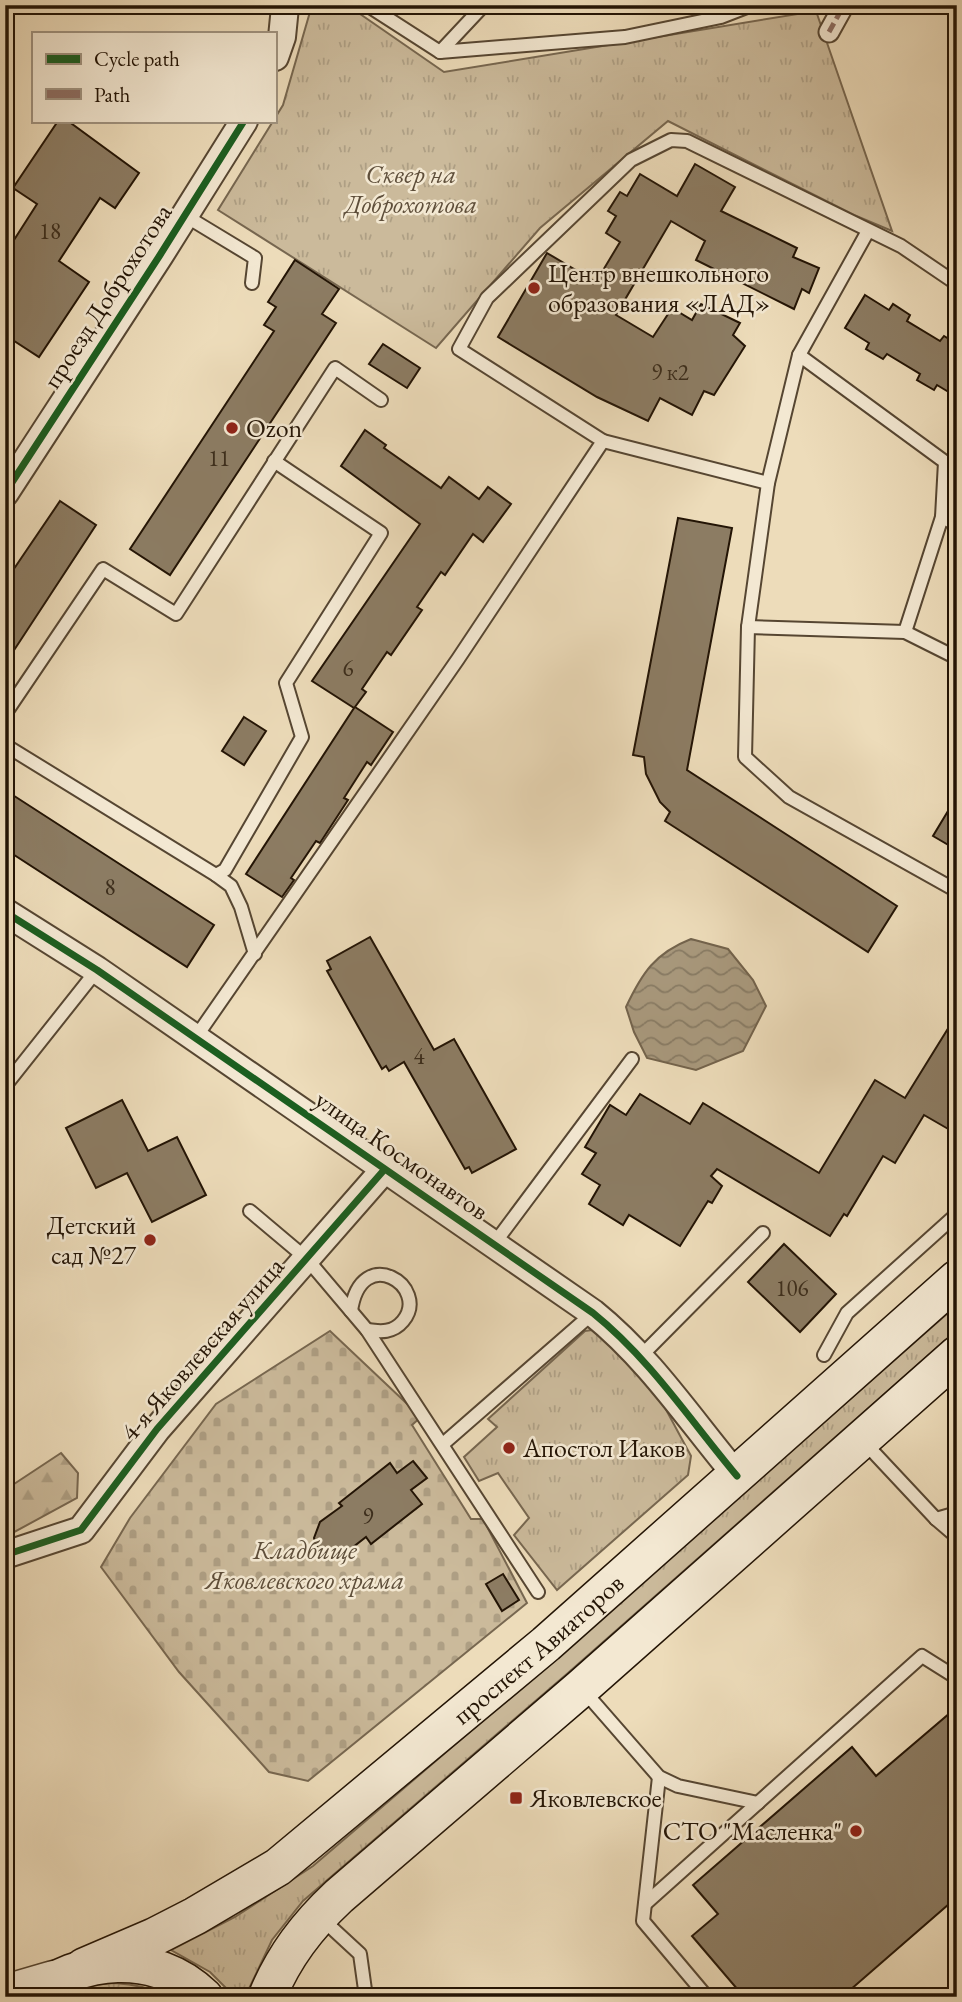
<svg xmlns="http://www.w3.org/2000/svg" width="962" height="2002" viewBox="0 0 962 2002" font-family="'EB Garamond',serif">
<style>
.grass{fill:url(#grass-tufts);stroke:#776750;stroke-width:2}
.forest{fill:url(#forest-firs);stroke:#776750;stroke-width:2}
.cemetery{fill:url(#cemetery-stones);stroke:#776750;stroke-width:2}
.water{fill:url(#water-waves);stroke:#73634c;stroke-width:2}
.building{fill:#8c7c63;stroke:#231405;stroke-width:2}
.lines{fill:none;stroke-linecap:round;stroke-linejoin:round}
.service-casing{stroke:#564632;stroke-width:16}
.pedestrian-casing{stroke:#564632;stroke-width:23}
.minor-casing{stroke:#564632;stroke-width:30}
.tertiary-casing{stroke:#564632;stroke-width:35}
.secondary-casing{stroke:#231405;stroke-width:40}
.service{stroke:#f3e8d2;stroke-width:12}
.pedestrian{stroke:#f3e8d2;stroke-width:19}
.minor{stroke:#f3e8d2;stroke-width:26}
.tertiary{stroke:#f3e8d2;stroke-width:32}
.secondary{stroke:#f3e8d2;stroke-width:37}
.quiet{stroke:#8d6e63;stroke-width:5;stroke-dasharray:10 5;stroke-linecap:butt}
.cycleway-casing{stroke:#f3e8d2;stroke-width:11}
.cycleway{stroke:#1b5e20;stroke-width:7}
.poi-dot{fill:#8f2418;stroke:#f3e8d2;stroke-width:2.5}
.labels{text-anchor:middle;dominant-baseline:central;stroke-width:5;stroke-linejoin:round;paint-order:stroke}
.number-label{font-size:23px;fill:#3d2e1c}
.park-label{font-size:26px;font-style:italic;fill:#5e4e3a;stroke:#f3e8d2}
.poi-label{font-size:26px;fill:#231405;stroke:#f3e8d2;text-anchor:start}
.street-label{font-size:26px;fill:#231405;stroke:#f3e8d2}
</style>
<defs>
<pattern id="grass-tufts" width="24" height="20" patternUnits="userSpaceOnUse" patternTransform="scale(1.75)"><rect width="24" height="20" fill="#cbba9b"/><path d="M3 7l-1-3M5 7V3M7 7l1-3M15 17l-1-3M17 17v-4M19 17l1-3" fill="none" stroke="#ae9f84"/></pattern>
<pattern id="forest-firs" width="22" height="20" patternUnits="userSpaceOnUse" patternTransform="scale(1.75)"><rect width="22" height="20" fill="#cbba9b"/><path d="M5 1l3.5 6h-7zM16 11l3.5 6h-7z" fill="#ae9f84"/></pattern>
<pattern id="cemetery-stones" width="16" height="16" patternUnits="userSpaceOnUse" patternTransform="scale(1.75)"><rect width="16" height="16" fill="#cbba9b"/><path d="M2 7V4a2 2 0 0 1 4 0v3zM10 15v-3a2 2 0 0 1 4 0v3z" fill="#ae9f84"/></pattern>
<pattern id="water-waves" width="16" height="10" patternUnits="userSpaceOnUse" patternTransform="scale(1.75)"><rect width="16" height="10" fill="#a8987c"/><path d="M0 5q4-4 8 0t8 0" fill="none" stroke="#887b64"/></pattern>
</defs>
<rect width="100%" height="100%" fill="#eddcba"/>
<filter id="stains"><feTurbulence type="fractalNoise" baseFrequency=".00286" numOctaves="4"/><feColorMatrix values="0 0 0 0 .2 0 0 0 0 .09 0 0 0 0 .02 0 0 0 .5 -.17"/></filter>
<radialGradient id="worn" r=".72"><stop offset=".6" stop-color="#630" stop-opacity="0"/><stop offset="1" stop-color="#630" stop-opacity=".3"/></radialGradient>
<g class="grass">
<path d="M312,5H347L444,72L816,11L892,231L854,215L668,121L540,228L436,348L218,210L283,105Z"/>
<path d="M957,1305V1330L568,1673L303,1901L272,1940L245,1997H235L210,1972L171,1950L235,1917L313,1866L556,1658Z"/>
<path d="M599,1329L649,1378L691,1456L688,1475L557,1590L514,1535L529,1518L498,1473L479,1481L464,1457L497,1427L488,1419L585,1331Z"/>
<path d="M114,1983C135,1984 152,1988 171,1997H65L92,1985Z"/>
</g>
<path class="forest" d="M61,1453L78,1473L77,1498L5,1537V1490Z"/>
<path class="cemetery" d="M330,1331L421,1417L412,1425L471,1519H483L527,1603L308,1781L269,1772L179,1672L101,1567L130,1518L216,1404Z"/>
<path class="water" d="M691,939L728,949L753,980L766,1006L743,1051L696,1070L647,1058L634,1032L626,1007C642,973 655,953 691,939Z"/>
<g class="building">
<path d="M58,121H68L139,173L115,208L100,198L59,261L89,282L39,357L5,335V254L37,204L13,188Z"/>
<path d="M695,164L735,187L721,211L797,248L793,257L819,268L809,293L802,289L794,309L696,260L705,241L671,221L616,315L653,337L672,308L692,320L701,304L740,323L733,335L745,346L714,395L704,391L692,415L660,398L648,421L597,397L498,337L547,253L596,282L620,242L606,233L616,216L608,211L620,192L627,196L640,174L677,196Z"/>
<path d="M295,260L339,289L322,314L336,323L170,575L130,549L274,331L264,325L276,307L268,302Z"/>
<path d="M865,295L889,310L893,304L910,315L907,321L940,341L944,336L957,344V397L937,385L934,390L917,380L920,374L887,354L883,359L866,349L869,343L845,328Z"/>
<path d="M383,344L420,368L407,388L369,364Z"/>
<path d="M365,430L386,445L384,448L441,488L449,477L479,499L488,487L511,504L483,542L473,534L445,575L441,572L417,607L422,610L391,655L387,652L362,689L366,692L355,707L393,732L371,765L367,762L344,798L348,800L320,843L316,841L291,878L294,880L282,897L246,874L354,708L312,681L420,524L341,466Z"/>
<path d="M60,501L96,525L5,664V582Z"/>
<path d="M678,518L732,528L687,770L897,906L868,952L665,821L670,812L660,802L646,774L644,757L633,755Z"/>
<path d="M244,717L266,731L244,765L222,751Z"/>
<path d="M5,790L214,925L187,967L5,849Z"/>
<path d="M957,796V850L933,836Z"/>
<path d="M370,937L434,1050L454,1039L516,1149L472,1173L469,1167L465,1169L404,1062L389,1071L386,1066L382,1069L327,971L331,969L327,961Z"/>
<path d="M957,1014V1118L950,1130L924,1115L895,1163L883,1156L847,1216L844,1214L830,1236L717,1169L711,1176L722,1186L712,1203L708,1201L680,1246L629,1215L623,1225L589,1204L600,1185L582,1174L596,1153L585,1147L610,1105L626,1115L640,1094L690,1124L703,1103L819,1173L875,1080L905,1098Z"/>
<path d="M122,1100L148,1151L177,1137L206,1195L152,1222L127,1173L96,1188L66,1128Z"/>
<path d="M784,1244L836,1294L800,1332L748,1282Z"/>
<path d="M413,1461L427,1478L411,1490L422,1504L371,1544L366,1537L339,1558L318,1550L314,1538L320,1522L342,1506L339,1503L390,1463L397,1473Z"/>
<path d="M503,1574L519,1600L502,1611L486,1584Z"/>
<path d="M957,1707V1897L842,1997H744L692,1936L718,1914L693,1885L852,1747L876,1776Z"/>
</g>
<g class="lines">
<g class="service-casing">
<g id="service">
<path d="M367,5L440,52L625,37L721,17L752,5"/>
<path d="M440,52L484,5"/>
<path d="M184,215L255,258L252,283"/>
<path d="M799,355L945,462L942,517L905,632"/>
<path d="M603,441L768,483"/>
<path d="M942,517L957,525"/>
<path d="M748,627L768,483L799,355L868,231"/>
<path d="M957,658L905,632L748,627L745,757L789,797L957,891"/>
<path d="M5,714L103,569L176,614L335,368L381,400"/>
<path d="M5,745L216,875L225,870L302,737L286,683L381,533L274,461"/>
<path d="M216,875L231,886L241,907L255,954"/>
<path d="M196,1037L458,659L603,441L459,349L487,298L631,160L671,140L687,141L901,246L957,284"/>
<path d="M5,1086L97,970"/>
<path d="M250,1211L307,1259L367,1330L538,1592"/>
<path d="M494,1244L632,1059"/>
<path d="M351,1311C361,1242 431,1287 403,1321C393,1333 381,1332 367,1330"/>
<path d="M824,1355L847,1313L957,1214"/>
<path d="M641,1356L763,1233"/>
<path d="M863,1441L936,1519L957,1537"/>
<path d="M443,1444L593,1313"/>
<path d="M936,1519L957,1513"/>
<path d="M584,1691L659,1777L678,1786L758,1803"/>
<path d="M659,1777L643,1921L707,1997"/>
<path d="M645,1904L922,1656L957,1678"/>
<path d="M321,1918L360,1954L366,1997"/>
</g>
</g>
<g class="pedestrian-casing">
<path id="pedestrian" d="M829,32L844,5"/>
</g>
<g class="minor-casing">
<g id="minor">
<path d="M275,57L282,37L285,7L284,5"/>
<path d="M5,493L160,255L244,121"/>
<path d="M5,912L97,970L593,1313C650,1359 690,1420 737,1476"/>
<path d="M5,1555L81,1530L157,1429L384,1170"/>
</g>
</g>
<g class="tertiary-casing">
<path id="tertiary" d="M5,1991L53,1977"/>
</g>
<g class="secondary-casing">
<g id="secondary">
<path id="s1" d="M84,1967L154,1937L195,1916L278,1867L546,1644L957,1279"/>
<path d="M30,1997C80,1956 155,1949 204,1997"/>
<path d="M267,1997C284,1956 307,1926 339,1896L581,1688L957,1355"/>
</g>
</g>
<use href="#service" class="service"/>
<use href="#pedestrian" class="pedestrian"/>
<use href="#minor" class="minor"/>
<use href="#tertiary" class="tertiary"/>
<use href="#secondary" class="secondary"/>
<path class="quiet" d="M829,32L844,5"/>
<g class="cycleway-casing">
<g id="cycleway">
<path d="M5,493L160,255L244,121"/>
<path d="M5,912L97,970L593,1313C650,1359 690,1420 737,1476"/>
<path d="M5,1555L81,1530L157,1429L384,1170"/>
</g>
</g>
<use href="#cycleway" class="cycleway"/>
</g>
<g class="poi-dot">
<circle cx="534" cy="288" r="7"/>
<circle cx="232" cy="428" r="7"/>
<circle cx="150" cy="1240" r="7"/>
<circle cx="509" cy="1448" r="7"/>
<rect x="509" y="1791" width="14" height="14" rx="3.5"/>
<circle cx="856" cy="1831" r="7"/>
</g>
<g class="labels">
<g class="number-label">
<text x="50" y="231">18</text>
<text x="670" y="372">9 к2</text>
<text x="219" y="458">11</text>
<text x="348" y="668">6</text>
<text x="110" y="887">8</text>
<text x="419" y="1056">4</text>
<text x="792" y="1288">106</text>
<text x="368" y="1516">9</text>
</g>
<g class="park-label">
<text x="411" y="174">Сквер на<tspan x="411" dy="30">Доброхотова</tspan></text>
<text x="305" y="1550">Кладбище<tspan x="305" dy="30">Яковлевского храма</tspan></text>
</g>
<g class="poi-label">
<text x="548" y="273">Центр внешкольного<tspan x="548" dy="30">образования «ЛАД»</tspan></text>
<text x="246" y="428">Ozon</text>
<text x="136" y="1225" text-anchor="end">Детский<tspan x="136" dy="30">сад №27</tspan></text>
<text x="523" y="1448">Апостол Иаков</text>
<text x="530" y="1798">Яковлевское</text>
<text x="842" y="1831" text-anchor="end">СТО "Масленка"</text>
</g>
<g class="street-label">
<text transform="translate(107 296) rotate(-57)">проезд Доброхотова</text>
<text transform="translate(402 1155) rotate(35)">улица Космонавтов</text>
<text transform="translate(202 1349) rotate(-49)">4-я Яковлевская улица</text>
<text stroke="none"><textPath href="#s1" startOffset="558">проспект Авиаторов</textPath></text>
</g>
</g>
<rect width="962" height="2002" fill="none" stroke="#eddcba" stroke-width="28"/>
<rect x="7" y="7" width="948" height="1988" fill="none" stroke="#231405" stroke-width="3.5"/>
<rect x="14" y="14" width="934" height="1974" fill="none" stroke="#231405" stroke-width="2"/>
<rect x="32" y="32" width="245" height="91" fill="#f3e8d2" stroke="#a09380" stroke-width="2"/>
<rect x="46" y="54" width="35" height="10" fill="#1b5e20" stroke="#a09380" stroke-width="2"/>
<text x="94" y="66" font-size="21" fill="#231405">Cycle path</text>
<rect x="46" y="89" width="35" height="10" fill="#8d6e63" stroke="#a09380" stroke-width="2"/>
<text x="94" y="102" font-size="21" fill="#231405">Path</text>
<rect width="100%" height="100%" filter="url(#stains)"/>
<rect width="100%" height="100%" fill="url(#worn)"/>
</svg>
